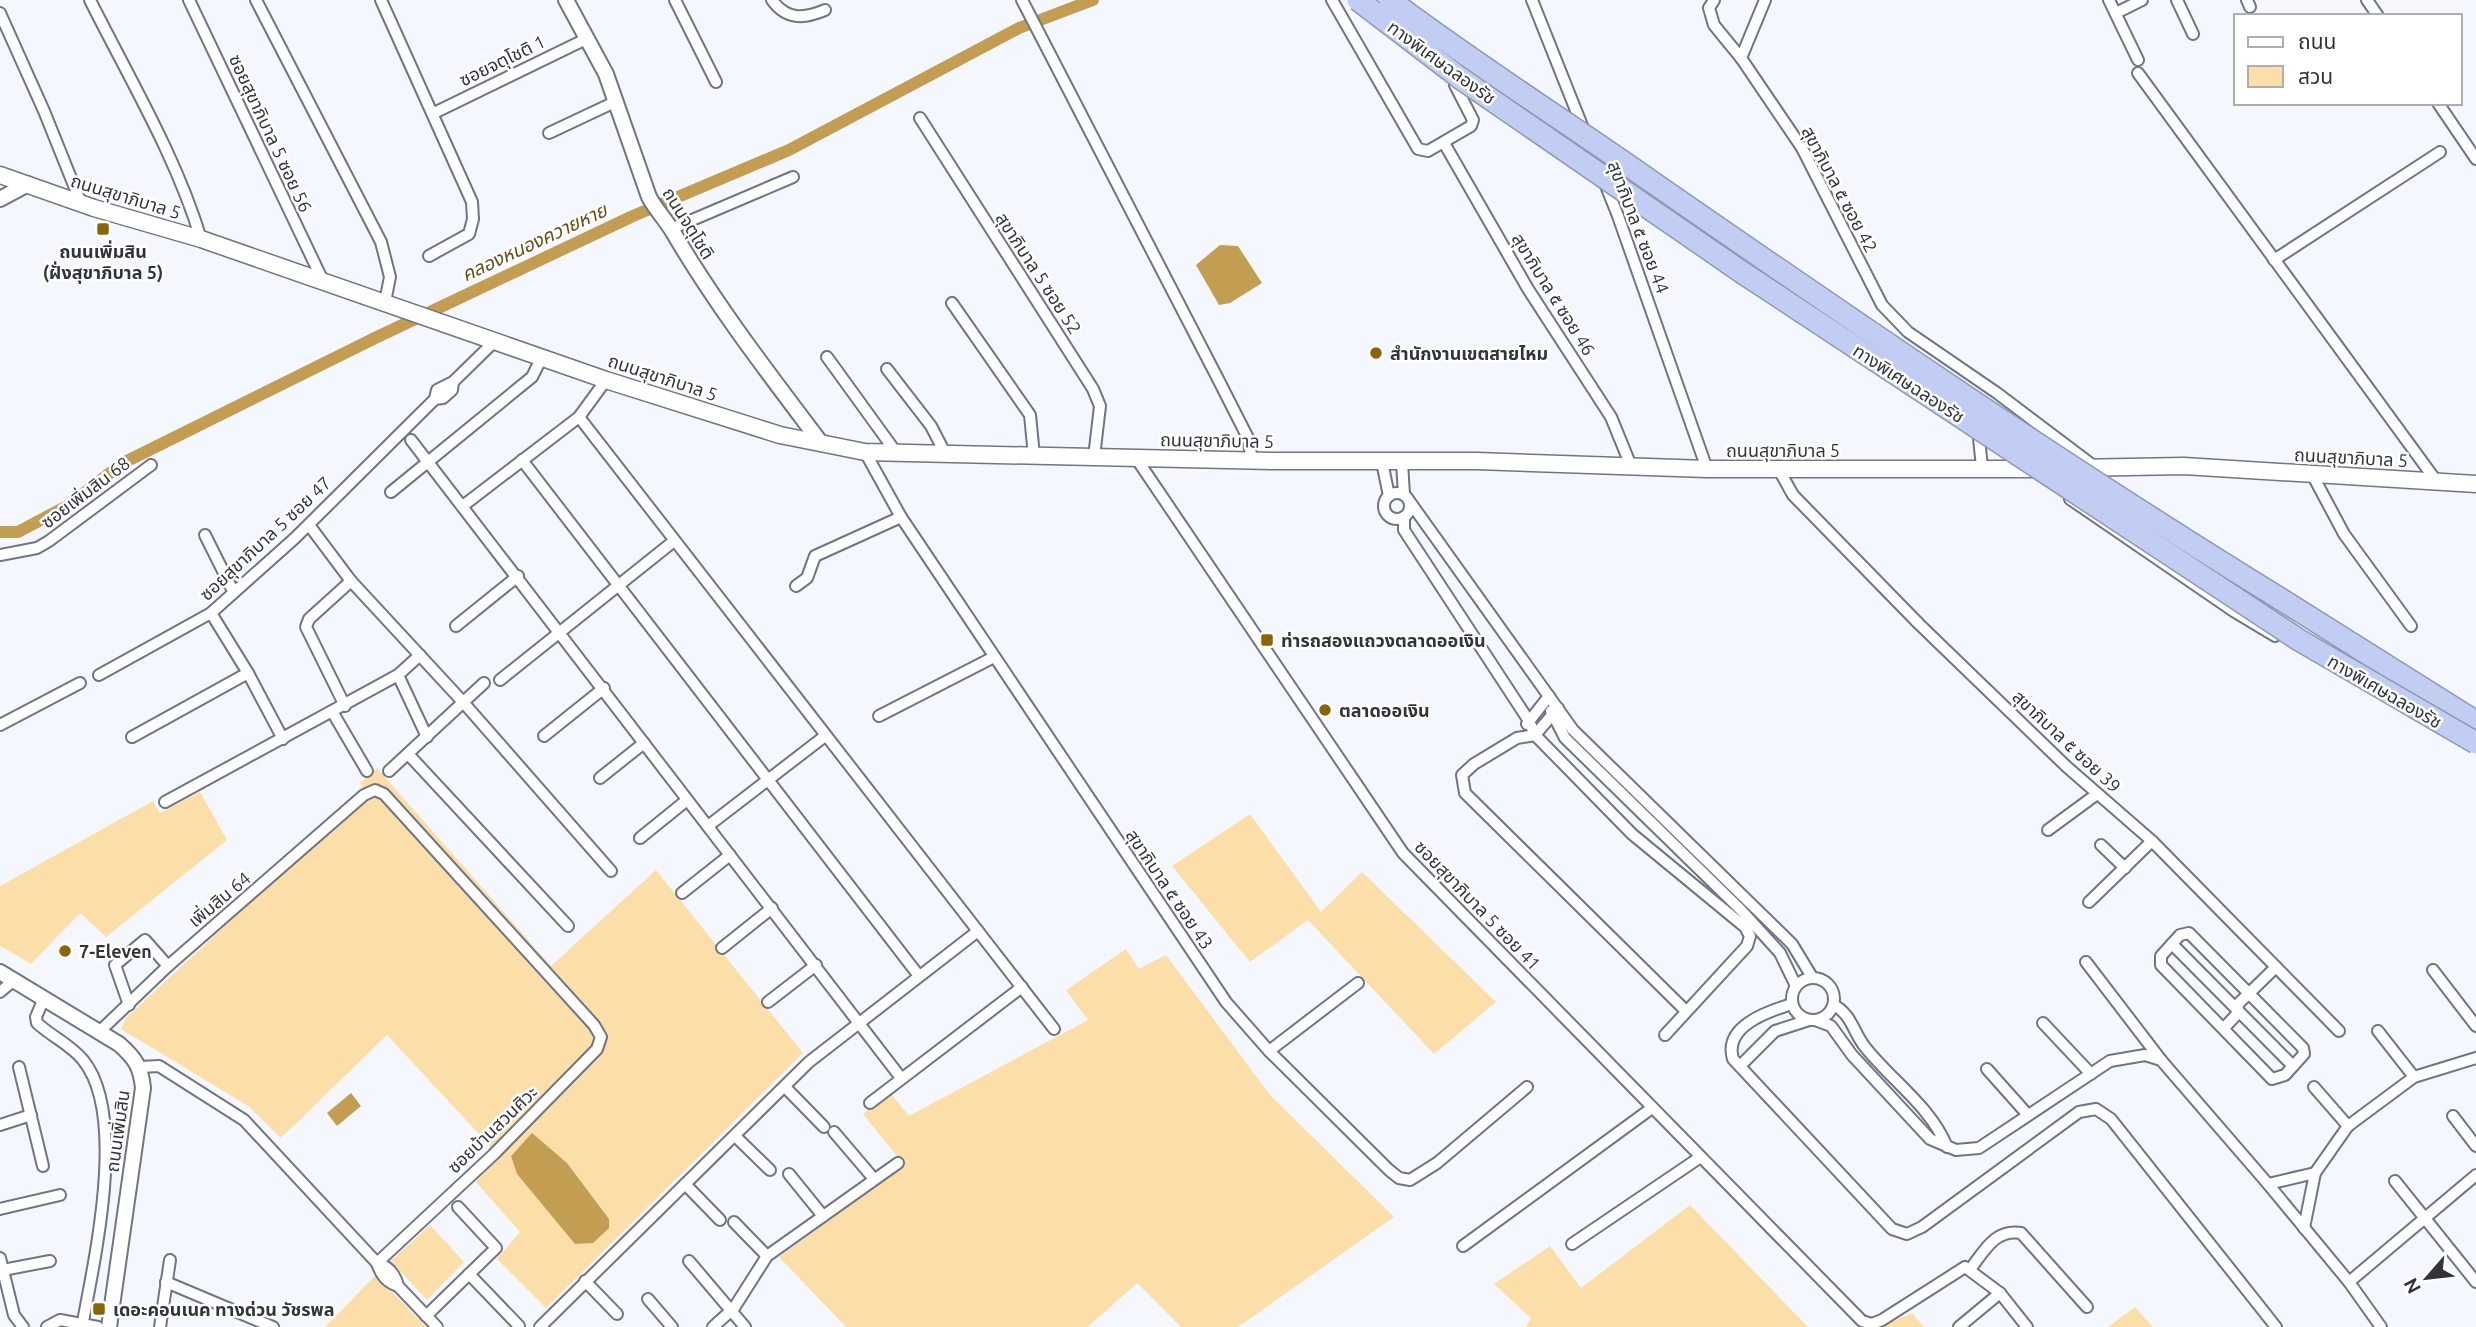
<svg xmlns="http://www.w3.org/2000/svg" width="2476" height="1327" viewBox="0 0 2476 1327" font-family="Ubuntu,'Noto Sans Thai',sans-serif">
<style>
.green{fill:#fcdfa8;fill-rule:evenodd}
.water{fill:#c39d52}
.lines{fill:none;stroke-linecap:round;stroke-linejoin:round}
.canal{stroke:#c39d52;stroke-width:12}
.minor-casing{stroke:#6f7585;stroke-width:14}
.tertiary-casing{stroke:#6f7585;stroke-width:18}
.secondary-casing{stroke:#6f7585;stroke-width:19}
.motorway-casing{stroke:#8f97b3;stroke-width:24}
.minor{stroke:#fff;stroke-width:10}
.tertiary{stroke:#fff;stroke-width:14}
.secondary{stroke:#fff;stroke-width:16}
.motorway{stroke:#c1cdf3;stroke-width:21}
.motorway-bridge-casing{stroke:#8f97b3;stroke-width:24;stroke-linecap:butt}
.motorway-bridge{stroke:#c1cdf3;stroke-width:21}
.poi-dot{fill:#8b6505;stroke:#fff;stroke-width:2.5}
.labels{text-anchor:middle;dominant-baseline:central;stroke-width:5;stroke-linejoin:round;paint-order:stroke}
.street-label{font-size:18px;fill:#32343b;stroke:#fff}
.poi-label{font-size:18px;font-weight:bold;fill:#32343b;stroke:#fff;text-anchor:start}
.water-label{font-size:19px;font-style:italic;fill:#674c13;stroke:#fff}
</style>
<rect width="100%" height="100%" fill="#f4f7fe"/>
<g class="green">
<path d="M377,768L551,966L656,870L803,1053L546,1308L497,1259L520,1232L476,1182L490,1146L387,1035L281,1138L248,1106L121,1029L126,1018L257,896L370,799L360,783ZM532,1134L567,1163L609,1219L575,1244L511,1155Z"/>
<path d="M200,792L227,840L106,937L80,913L31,964L0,946V886L153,801L160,813Z"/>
<path d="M1250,814L1321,912L1362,872L1496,1002L1434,1054L1308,920L1250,962L1172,866Z"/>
<path d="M1126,949L1139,969L1166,955L1270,1095L1394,1217L1238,1327H1181L1137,1283L1088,1327H846L779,1257L905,1166L863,1114L891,1094L909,1116L1088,1020L1066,990Z"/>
<path d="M1690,1205L1808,1327H1526L1531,1318L1494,1284L1550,1246L1581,1288Z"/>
<path d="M430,1225L464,1262L427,1300L391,1261Z"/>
<path d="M376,1275L426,1327H325Z"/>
<path d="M2135,1307L2153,1327H2108Z"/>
<path d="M1912,1313L1924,1327H1880Z"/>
</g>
<g class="water">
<path d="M1220,245L1238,246L1262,283L1230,303L1219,305L1196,265Z"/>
<path d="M351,1093L361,1106L337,1126L327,1113Z"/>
<path d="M532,1133L567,1163L609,1219V1228L593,1243L575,1244L517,1174L511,1156Z"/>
</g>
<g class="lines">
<path class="canal" d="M0,532H18L67,506L123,463L375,338L633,216L789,150L1019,28L1093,0"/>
<g class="minor-casing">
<g id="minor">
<path d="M90,0C129,78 176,156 201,239"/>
<path d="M189,0L323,281"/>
<path d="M256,0L381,242L390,277L385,302"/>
<path d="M381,0L472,202L473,219L469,234L429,256"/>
<path d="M675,0L716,82"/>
<path d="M772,0C786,20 804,19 825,10"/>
<path d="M1022,0L1218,379L1248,438L1252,460"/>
<path d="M1332,0L1418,149L1428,151L1471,126L1473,120L1455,85"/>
<path d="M1532,0L1618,216L1707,469"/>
<path d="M1714,0L1709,8L1714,25L1741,58"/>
<path d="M1765,0L1741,58L1802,148L1882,305L1908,332L1997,393L2095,467"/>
<path d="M2109,0L2138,60"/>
<path d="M2177,0L2193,34"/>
<path d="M2247,0L2250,7"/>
<path d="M2367,0L2378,16"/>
<path d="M0,13L44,111L81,203"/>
<path d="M2116,13L2142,0"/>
<path d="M2138,73L2437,482"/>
<path d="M2438,103L2476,159"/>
<path d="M434,113L586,39"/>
<path d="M920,118L1093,389L1100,406L1094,457"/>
<path d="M549,133L617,101"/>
<path d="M1444,143L1528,289L1611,417L1631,466"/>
<path d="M671,229L793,177"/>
<path d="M2274,260L2440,152"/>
<path d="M952,303L1030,415L1034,456"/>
<path d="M827,357L898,455"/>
<path d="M887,369L931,426L946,455"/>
<path d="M435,399L437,390L453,382L495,341"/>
<path d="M579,417L1054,1029"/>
<path d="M1978,429L1982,467"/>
<path d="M411,440L901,1078"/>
<path d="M865,452L901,517L1226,1002L1269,1051L1389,1170L1399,1178L1410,1180L1437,1163L1527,1087"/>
<path d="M1136,458L1403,853L1862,1321L1872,1324L1882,1320L1965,1267L2000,1293L2027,1327"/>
<path d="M522,460L919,976"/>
<path d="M1382,462L1389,496"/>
<path d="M1402,462L1404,495"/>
<path d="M1779,470L1793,495L1919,624L2067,767L2152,841L2339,1031"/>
<path d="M2312,474L2344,534L2411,626"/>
<path d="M391,492L532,377L542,357"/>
<circle cx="1397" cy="506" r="13"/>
<path d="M2070,499L2235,612L2275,636"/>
<path d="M1410,502L1573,730L1792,944L1812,977"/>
<path d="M464,505L579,417L606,380"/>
<path d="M1404,517V530L1529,721L1535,735L1632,834L1745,927L1750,936L1747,946L1665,1035"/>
<path d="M309,525L351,581L463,702L611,871"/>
<path d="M205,535L233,591"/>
<path d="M0,555L37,548L49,541L151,465"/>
<path d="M796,586L807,578L815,556L901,517"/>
<path d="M211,613L248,673L283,739"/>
<path d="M456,626L518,576"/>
<path d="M99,675L211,613L295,538L435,399L443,398L452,390L453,382"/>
<path d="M398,675L427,737"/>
<path d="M500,680L674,541"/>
<path d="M345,706L306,627L309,619L351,581"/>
<path d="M1558,708L1535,735L1517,738L1474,764L1462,775L1465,793L1686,1011"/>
<path d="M1551,711L1565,738L1741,910L1780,953L1796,986"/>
<path d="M333,713L367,771"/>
<path d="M879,716L994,657"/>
<path d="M1527,724L1549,696"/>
<path d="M0,725L80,683"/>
<path d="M544,736L604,688"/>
<path d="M132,737L248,673"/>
<path d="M408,754L568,926"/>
<path d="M389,771L484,683"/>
<path d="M600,778L644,743"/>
<path d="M165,802L398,675L420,655"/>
<path d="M708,826L825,736"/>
<path d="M2048,830L2097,794"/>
<path d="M640,838L687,800"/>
<path d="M2101,845L2125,868"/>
<path d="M682,893L730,855"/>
<path d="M2089,902L2152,841"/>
<path d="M2189,933L2303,1048L2304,1054L2285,1075L2272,1079L2161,965V956L2180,935Z"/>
<path d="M2172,944L2293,1066"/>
<path d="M722,948L772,908"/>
<path d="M2086,962L2161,1060"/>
<path d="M2433,970L2476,1026"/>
<circle cx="1813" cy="999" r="21"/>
<path d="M0,992L14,980"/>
<path d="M44,998L36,1017L37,1023C52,1037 70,1044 83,1060C128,1115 94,1261 82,1327"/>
<path d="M768,1002L816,965"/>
<path d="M1792,1004C1769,1011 1723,1026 1733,1059L1892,1229L1907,1234L1922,1227L2079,1112L2096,1109L2111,1119L2276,1327"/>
<path d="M129,1005L115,965L145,940L168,966"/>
<path d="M1834,1005C1852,1015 1853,1032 1865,1047C1892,1081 1931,1107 1947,1147"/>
<path d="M1815,1020L1831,1026L1852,1055L1930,1139L1956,1150L1979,1148L2110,1061L2145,1055L2161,1060L2268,1184L2349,1282L2381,1327"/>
<path d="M2043,1023L2091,1074"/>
<path d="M2224,1028L2237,1014L2238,1004L2276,967"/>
<path d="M2378,1031L2414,1077"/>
<path d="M99,1032L168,966L364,795L375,790L384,794L594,1025L601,1037L597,1049L494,1154L377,1263L244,1120L159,1066L140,1067"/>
<path d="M1269,1051L1358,983"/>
<path d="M1740,1066L1775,1031L1809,1020"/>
<path d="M19,1067L43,1166"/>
<path d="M1987,1069L2028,1115"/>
<path d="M785,1087L824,1127"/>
<path d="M2314,1087L2348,1126"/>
<path d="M870,1103L1022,987"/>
<path d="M2453,1116L2476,1146"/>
<path d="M0,1125L31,1115"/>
<path d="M834,1132L874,1179"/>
<path d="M735,1136L770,1170"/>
<path d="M789,1174L823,1216"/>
<path d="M2395,1181L2476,1282"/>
<path d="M685,1184L720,1220"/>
<path d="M2268,1184L2315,1173"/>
<path d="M0,1209L60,1195"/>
<path d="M734,1222L767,1256"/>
<path d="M2304,1228L2315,1173L2348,1126L2414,1077L2476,1058"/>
<path d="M1572,1244L1699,1158"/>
<path d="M1463,1246L1652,1108"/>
<path d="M0,1258L14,1315L23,1327"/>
<path d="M689,1261L745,1327"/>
<path d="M377,1263C381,1275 386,1282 398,1286L437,1327"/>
<path d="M377,1263C389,1266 395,1274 398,1286"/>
<path d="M1971,1268C1985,1250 1995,1229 2021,1233L2087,1307"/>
<path d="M3,1270L50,1261"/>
<path d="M469,1274L519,1326"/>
<path d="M585,1281L617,1314"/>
<path d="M166,1282L273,1327"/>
<path d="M2349,1282L2476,1175"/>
<path d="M648,1299L672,1327"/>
<path d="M426,1316L496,1248L458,1207"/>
<path d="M47,1327L60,1320L98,1327"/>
<path d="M160,1327L170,1260"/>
<path d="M540,1327L809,1062L978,931"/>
<path d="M713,1327L734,1308L767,1256L898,1163"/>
<path d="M1959,1327L2000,1293"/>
</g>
</g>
<g class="tertiary-casing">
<g id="tertiary">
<path d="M566,0L606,74L649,197C656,210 666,220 673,232C717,307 769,374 821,443"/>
<path d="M0,199L28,184"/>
<path d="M0,972L119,1044C135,1058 141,1067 143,1088L109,1327"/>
</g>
</g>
<g class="secondary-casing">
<g id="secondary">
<path d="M0,175L94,208L201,239L606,380L780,435L865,452L1272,461H1477L1707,469H2040"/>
<path d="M2073,468L2184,466L2476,484"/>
</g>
</g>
<g class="motorway-casing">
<path id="motorway" d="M2279,598L2476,722"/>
</g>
<use href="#minor" class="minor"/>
<use href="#tertiary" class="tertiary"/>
<use href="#secondary" class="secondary"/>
<use href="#motorway" class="motorway"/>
<g class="motorway-bridge-casing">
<g id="motorway-bridge">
<path d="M1358,0L1460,78L1743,273L2299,640L2476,743"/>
<path d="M1390,0C1476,65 1567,122 1655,184C1860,326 2066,467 2279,598"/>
</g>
</g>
<use href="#motorway-bridge" class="motorway-bridge"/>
</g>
<g class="poi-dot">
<rect x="96" y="222" width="14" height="14" rx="3.5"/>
<circle cx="1376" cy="353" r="7"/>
<rect x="1260" y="633" width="14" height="14" rx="3.5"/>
<circle cx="1325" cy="710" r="7"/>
<circle cx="65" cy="951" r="7"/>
<rect x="92" y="1302" width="14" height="14" rx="3.5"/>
</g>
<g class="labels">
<g class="street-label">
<text transform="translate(502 60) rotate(-26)">ซอยจตุโชติ 1</text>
<text transform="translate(1442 62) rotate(36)">ทางพิเศษฉลองรัช</text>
<text transform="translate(271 133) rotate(65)">ซอยสุขาภิบาล 5 ซอย 56</text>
<text transform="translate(1840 189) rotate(62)">สุขาภิบาล ๕ ซอย 42</text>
<text transform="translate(126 196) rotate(17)">ถนนสุขาภิบาล 5</text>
<text transform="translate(689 223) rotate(58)">ถนนจตุโชติ</text>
<text transform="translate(1639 227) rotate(69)">สุขาภิบาล ๕ ซอย 44</text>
<text transform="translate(1039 273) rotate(57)">สุขาภิบาล 5 ซอย 52</text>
<text transform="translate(1554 294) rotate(58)">สุขาภิบาล ๕ ซอย 46</text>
<text transform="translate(663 377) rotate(18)">ถนนสุขาภิบาล 5</text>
<text transform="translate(1909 383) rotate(33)">ทางพิเศษฉลองรัช</text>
<text transform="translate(1217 440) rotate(1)">ถนนสุขาภิบาล 5</text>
<text x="1783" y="450">ถนนสุขาภิบาล 5</text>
<text transform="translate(2351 457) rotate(3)">ถนนสุขาภิบาล 5</text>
<text transform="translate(85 492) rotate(-37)">ซอยเพิ่มสิน 68</text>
<text transform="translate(265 538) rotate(-43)">ซอยสุขาภิบาล 5 ซอย 47</text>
<text transform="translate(2385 691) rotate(30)">ทางพิเศษฉลองรัช</text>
<text transform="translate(2067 741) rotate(43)">สุขาภิบาล ๕ ซอย 39</text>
<text transform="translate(1170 889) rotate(56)">สุขาภิบาล ๕ ซอย 43</text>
<text transform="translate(219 899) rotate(-40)">เพิ่มสิน 64</text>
<text transform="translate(1478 905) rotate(46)">ซอยสุขาภิบาล 5 ซอย 41</text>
<text transform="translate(492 1129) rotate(-44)">ซอยบ้านสวนศิวะ</text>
<text transform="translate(117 1131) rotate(-82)">ถนนเพิ่มสิน</text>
</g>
<g class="poi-label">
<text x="103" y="251" text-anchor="middle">ถนนเพิ่มสิน<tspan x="103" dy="21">(ฝั่งสุขาภิบาล 5)</tspan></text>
<text x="1390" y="353">สำนักงานเขตสายไหม</text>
<text x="1281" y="640">ท่ารถสองแถวงตลาดออเงิน</text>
<text x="1339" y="710">ตลาดออเงิน</text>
<text x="79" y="951">7-Eleven</text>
<text x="113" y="1309">เดอะคอนเนค ทางด่วน วัชรพล</text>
</g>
<g class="water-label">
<text transform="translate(534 242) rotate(-25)">คลองหนองควายหาย</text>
</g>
</g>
<rect x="2234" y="14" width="228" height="91" fill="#ffffff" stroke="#adaeb1" stroke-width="2"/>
<rect x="2248" y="37" width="35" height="10" fill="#ffffff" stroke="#adaeb1" stroke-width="2"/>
<text x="2298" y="49" font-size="21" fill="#32343b">ถนน</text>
<rect x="2248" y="66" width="35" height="21" fill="#fcdfa8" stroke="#adaeb1" stroke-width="2"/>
<text x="2298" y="84" font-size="21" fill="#32343b">สวน</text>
<g transform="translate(2427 1278) rotate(242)" stroke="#ffffff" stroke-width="5" paint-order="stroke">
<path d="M0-5L12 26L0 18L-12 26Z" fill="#32343b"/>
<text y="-10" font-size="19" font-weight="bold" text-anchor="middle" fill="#32343b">N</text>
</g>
</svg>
